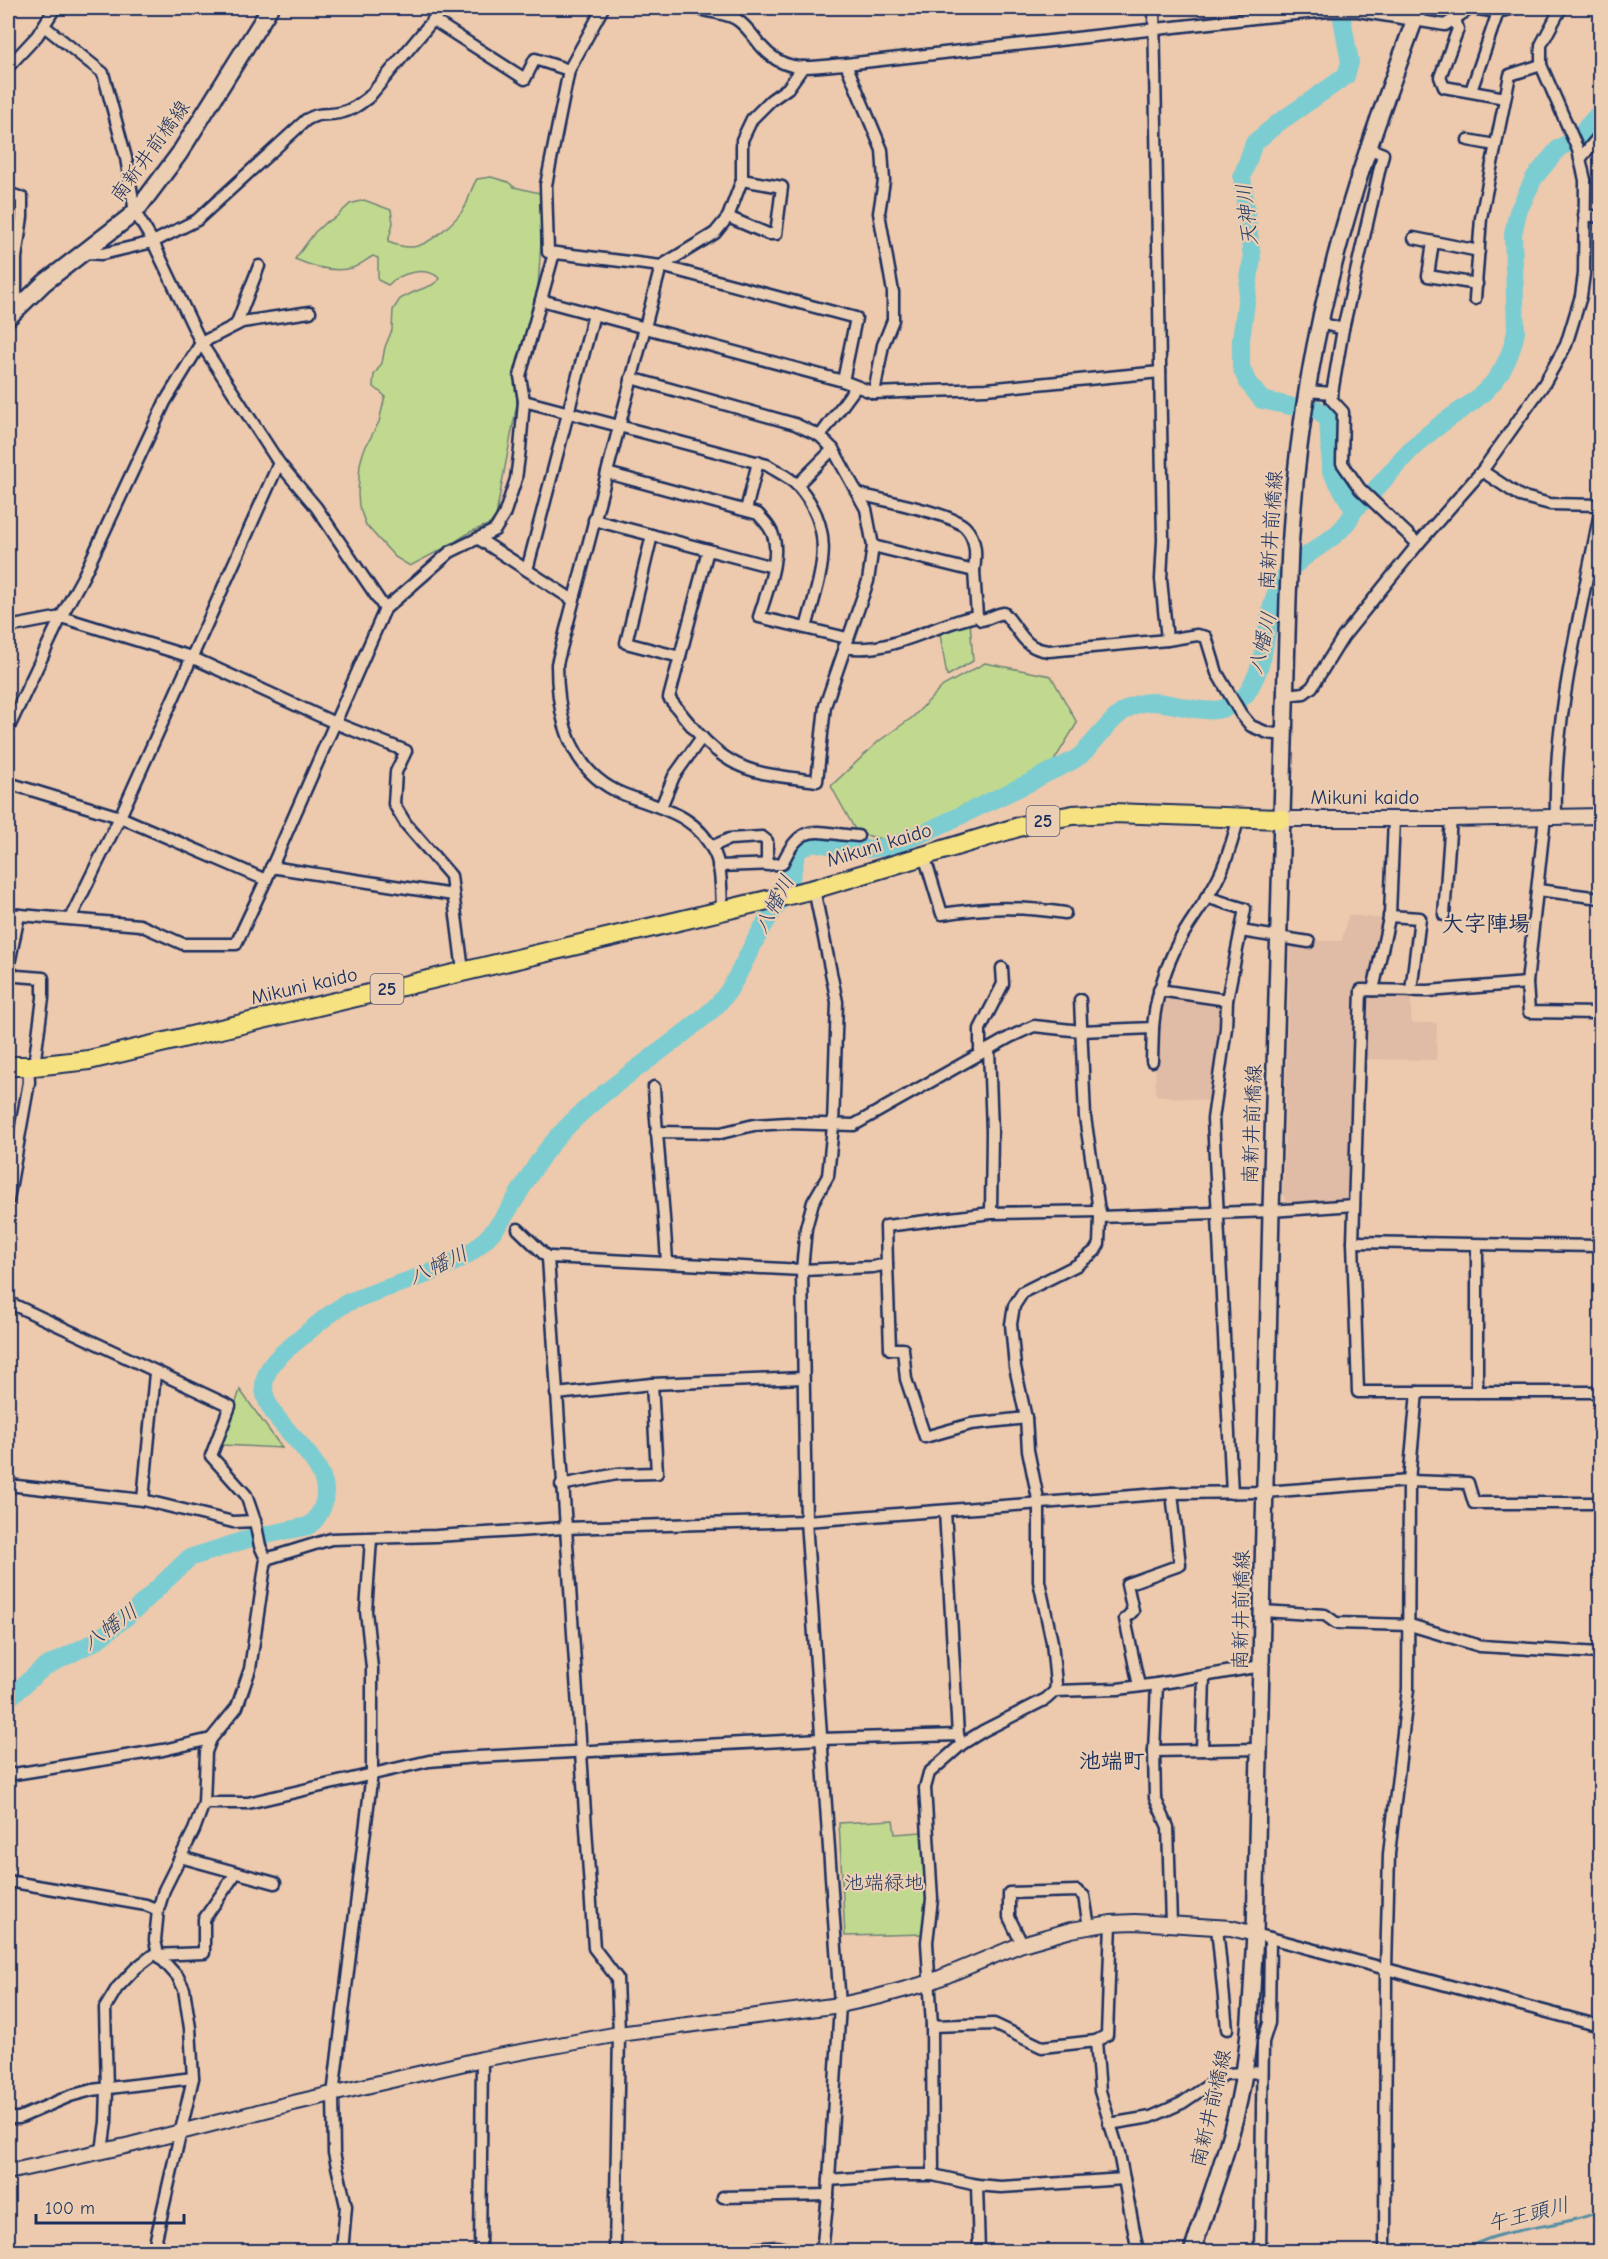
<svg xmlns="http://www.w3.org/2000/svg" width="1608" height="2259" viewBox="0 0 1608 2259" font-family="'Comic Neue','Klee One',sans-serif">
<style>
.built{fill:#e0bba5}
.green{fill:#c1d98f;stroke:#6e8476;stroke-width:1.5}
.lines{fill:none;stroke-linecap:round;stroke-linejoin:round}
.stream{stroke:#558ea4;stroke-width:3}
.river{stroke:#7ccdd2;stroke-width:18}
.minor-casing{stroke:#1b2f5e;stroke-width:15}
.tertiary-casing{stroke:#1b2f5e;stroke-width:18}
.secondary-casing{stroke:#1b2f5e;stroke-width:20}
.primary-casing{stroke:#1b2f5e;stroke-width:22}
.minor{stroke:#ecceb2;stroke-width:10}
.tertiary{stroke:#ecceb2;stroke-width:14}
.secondary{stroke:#ecceb2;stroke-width:15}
.primary{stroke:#f7e281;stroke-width:18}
.labels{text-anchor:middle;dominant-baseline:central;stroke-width:4.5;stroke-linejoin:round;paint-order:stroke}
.shield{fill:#ecceb2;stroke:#5a5f77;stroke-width:1.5}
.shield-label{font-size:18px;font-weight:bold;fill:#1b2f5e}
.street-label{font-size:20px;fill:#1b2f5e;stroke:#ecceb2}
.park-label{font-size:20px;fill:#2c4063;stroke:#ecceb2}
.water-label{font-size:21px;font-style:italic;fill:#253f6a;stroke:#ecceb2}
.quarter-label{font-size:22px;font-weight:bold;fill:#1b2f5e;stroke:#ecceb2}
</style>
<rect width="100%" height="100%" fill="#edc9ad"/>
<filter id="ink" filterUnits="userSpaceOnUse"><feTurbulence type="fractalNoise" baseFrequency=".0167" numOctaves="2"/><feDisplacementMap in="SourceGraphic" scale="12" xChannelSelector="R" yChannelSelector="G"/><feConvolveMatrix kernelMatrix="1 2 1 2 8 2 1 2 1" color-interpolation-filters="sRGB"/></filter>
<g filter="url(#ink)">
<g class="built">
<path d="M1348,915L1384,919L1369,986H1358L1349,1198L1345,1202L1289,1206L1283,1194L1290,943L1313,946L1314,941H1342Z"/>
<path d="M1164,994L1223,1003L1224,1022L1211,1101L1156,1095L1155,1061L1160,998Z"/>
<path d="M1369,994L1411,996V1023H1437L1436,1060L1364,1059L1365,998Z"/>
</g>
<g class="green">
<path d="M491,177L508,182L514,187L544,194L538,288L518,364L521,383L498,504L496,516L490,524L470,532L450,545L410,566L395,557L366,525L359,506L358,494L360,464L364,450L379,422L385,396L373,386L374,375L382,363L385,347L392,330L393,310L400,299L414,292L432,285L440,279C427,265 400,273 388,285L378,280V258L373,256C366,260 359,266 352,268C334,273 311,266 295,259L315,232L325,223L335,218L350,204L364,200L391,210L393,223L388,242C395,245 403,247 411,247C428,247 458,220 466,205C470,196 471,188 477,179Z"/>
<path d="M970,622L973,661L947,676L940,634L960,623Z"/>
<path d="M985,663L1051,676L1077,723L1052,764L1007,790L961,806L906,845L857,833L831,786L879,741L913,717L943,686Z"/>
<path d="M240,1390L282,1448L222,1445Z"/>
<path d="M893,1820L895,1834L922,1832L928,1897L925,1934L845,1936L839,1823Z"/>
</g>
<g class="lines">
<path class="stream" d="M1465,2252C1491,2227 1565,2228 1600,2211"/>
<g class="river">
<path d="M1290,406L1262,400L1248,383L1241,367V340L1252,258L1242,177L1254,143L1278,123L1346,76L1350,62L1340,8"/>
<path d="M1317,409L1328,419L1331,471L1354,510"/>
<path d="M8,1699L43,1668L96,1641L134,1611L189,1558L251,1538L308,1526C316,1521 318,1516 322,1508C347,1447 213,1410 286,1350C301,1338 331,1311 347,1303C384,1286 436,1276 470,1253C508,1225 521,1182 549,1147C594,1091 661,1056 713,1009C735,989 745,957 760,932C769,916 782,900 789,883C793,873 795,861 797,851L812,842L844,848L868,849L892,846L928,831L1033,781C1048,771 1069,765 1081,755C1099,739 1113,712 1138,704C1173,694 1210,728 1243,697C1248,694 1250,687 1253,682C1271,649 1263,606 1286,575C1305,549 1342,541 1354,510C1377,491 1394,466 1415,446C1458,403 1501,402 1516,332L1513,234L1518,212L1534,178L1559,148L1576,139L1600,112"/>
</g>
<g class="minor-casing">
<g id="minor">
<path d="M603,8L569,70L546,185L548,252L661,266L856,318L843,381"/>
<path d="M696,8C710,13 723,12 736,19C746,25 754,37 761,46C787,76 811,66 846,64L1263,17L1329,11H1358L1445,25L1471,8L1498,12L1514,8"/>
<path d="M1154,8L1163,540L1161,579L1167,640"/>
<path d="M1455,19L1458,29L1440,77L1444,87L1505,98"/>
<path d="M433,20L525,79L535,59L569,70"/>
<path d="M44,26L103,73L126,158L135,212L153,242L201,343L279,463L316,507L385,609"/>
<path d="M846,64L882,150L884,181L879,213L893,292V320L883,345L874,393"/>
<path d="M8,67L37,36L55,8"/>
<path d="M1471,91L1498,12"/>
<path d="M1468,140L1495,145"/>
<path d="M1368,148L1383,154L1343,329L1331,399L1343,412L1342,463L1360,489L1418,544"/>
<path d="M1580,159L1600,135"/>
<path d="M8,193L22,198V217L16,258V309"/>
<path d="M1584,215L1600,217"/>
<path d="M728,217L768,234H776L782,187L742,180"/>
<path d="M1414,238L1479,251"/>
<path d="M1433,242L1428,276L1477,284"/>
<path d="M84,253L102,254L153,242L197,220L306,120C323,111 323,116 339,113C351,111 360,104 369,97L443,8"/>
<path d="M1475,299L1481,218L1510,75L1541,65"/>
<path d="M541,300L843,381L874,393L986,389L1160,372"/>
<path d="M1320,323L1343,329"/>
<path d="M236,325L259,266"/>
<path d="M631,378L795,424L820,436L833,449L866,509L873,546L868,581L825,706L817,781C789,777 756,776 731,761C706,746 687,721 669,698L708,550"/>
<path d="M1307,391L1332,393"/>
<path d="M524,401L767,465C776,471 790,477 798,486C839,533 820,575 806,628"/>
<path d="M820,436L856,387"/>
<path d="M1482,471L1520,496L1550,504L1600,505"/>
<path d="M607,473L758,514C762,519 767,523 770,529C784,550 766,594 759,617L847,638"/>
<path d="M797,485L833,449"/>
<path d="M859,494C881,500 951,513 965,527C977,539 976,556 974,571L873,546"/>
<path d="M746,510L758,462"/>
<path d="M594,520L773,567"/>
<path d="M652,535L626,643L680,657"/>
<path d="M479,539L573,600"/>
<path d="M527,570L594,314"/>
<path d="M974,571L977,616"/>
<path d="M8,627L61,617L191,657L335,723L406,751L396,772L394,804L406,824L451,876L463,971"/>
<path d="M844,647C891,655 933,624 977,616L981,620C990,619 995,614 1004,613C1020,630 1023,649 1049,651L1167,640L1197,635L1206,637L1217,673L1241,714L1251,726L1268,733L1284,735"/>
<path d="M1285,695L1304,693L1312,687L1343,637L1418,544L1482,471L1544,384L1566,345L1581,296L1584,274L1585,180L1578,150L1541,65V45L1561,8"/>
<path d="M8,729L61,617L84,575L165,402L201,343L242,322L310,312"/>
<path d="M8,783L120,817L266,880"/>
<path d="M661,807L674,776L702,737"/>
<path d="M1545,816L1527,983L1529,1012L1600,1013"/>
<path d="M1556,816C1553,717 1582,609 1600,512"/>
<path d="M711,847L729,839L762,837L767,841V865"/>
<path d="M924,855L942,914C987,907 1020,906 1065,913"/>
<path d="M718,866L782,864C802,819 817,834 858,836"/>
<path d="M271,867L453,895"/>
<path d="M814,889L837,1002L833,1126L828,1176L813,1202L806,1228L802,1270L806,1521L840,2005L828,2195L822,2252"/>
<path d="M1538,890L1600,898"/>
<path d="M1206,897L1245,909L1227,1000L1226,1028L1213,1119L1232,1493"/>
<path d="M722,909C721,892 722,870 715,854C696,813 661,809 623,794C569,772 557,716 557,664L661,266L715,233L728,217L742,180V140L752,119L771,100L788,88L803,67"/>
<path d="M8,914L140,925L183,944H236L266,880L385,609L450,552L495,530L504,515L516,479L520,449L524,401L520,376L554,253"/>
<path d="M1444,915L1451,819"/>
<path d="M1389,916L1420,918L1411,991"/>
<path d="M70,919L120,817L279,463"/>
<path d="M1241,931L1309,942"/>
<path d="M8,969L19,915"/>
<path d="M8,971L17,976L43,978V998L34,1066"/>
<path d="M1527,983L1428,991L1361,990L1353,1242L1358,1392H1600"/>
<path d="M1159,990L1227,1000"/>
<path d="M1373,990L1390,914L1394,819"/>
<path d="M1080,1000L1085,1117L1100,1217L1271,1211L1354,1205"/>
<path d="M989,1049L992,1131L991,1213"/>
<path d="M980,1054V1029L1003,984L1002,968"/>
<path d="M1152,1061L1153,1028"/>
<path d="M654,1087C657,1146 664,1204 667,1263"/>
<path d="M656,1132L721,1133L754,1125L787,1123L854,1125L1010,1037L1034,1026L1081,1031L1153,1028C1155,1000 1163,975 1175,949C1187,924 1206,903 1218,878C1228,859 1233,838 1239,817"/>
<path d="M8,1200L29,1082L28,1066"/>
<path d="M518,1229L548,1258"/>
<path d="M1353,1242L1600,1246"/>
<path d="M1477,1245V1392"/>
<path d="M887,1264L890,1349H903L906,1379L925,1437L971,1424L1026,1418"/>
<path d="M8,1302L230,1406L211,1456L246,1495L255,1521"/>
<path d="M556,1394L652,1384L803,1378"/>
<path d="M8,1485L143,1500L233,1522L255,1521L260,1546L266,1559L250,1669L237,1707L211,1739L206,1752L204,1803L194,1830L164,1890L158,1910L155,1940L158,1955L178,1977L184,1989L190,2028L193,2078L153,2252"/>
<path d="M561,1485L617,1474L657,1473L652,1384"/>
<path d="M143,1500L155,1373"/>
<path d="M945,1511L958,1735"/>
<path d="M266,1559L331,1539L436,1536L564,1528L806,1521L1172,1493L1265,1492L1409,1481L1468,1483L1474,1503H1600"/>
<path d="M1262,1611L1325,1615L1336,1623L1410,1625L1480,1646L1600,1653"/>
<path d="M1139,1686L1125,1619L1133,1611L1127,1584L1180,1565L1172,1493"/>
<path d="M1055,1691L1118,1689L1157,1684"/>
<path d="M1259,1749L1154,1751L1157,1684L1261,1666"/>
<path d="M1202,1750L1204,1676"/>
<path d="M1154,1751L1155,1798L1168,1827L1171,1924"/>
<path d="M8,1775L163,1750L211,1739"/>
<path d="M204,1803H248L429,1761L477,1757L821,1739L958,1735L962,1744"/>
<path d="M180,1857L275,1883"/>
<path d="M8,1881L146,1905L158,1910"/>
<path d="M1111,1923L1107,2035L1096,2041L1100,2091L1119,2153L1138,2252"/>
<path d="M1217,1927L1227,2029"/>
<path d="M1255,1934L1600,2026"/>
<path d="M1022,1944L1009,1917V1893L1077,1891L1084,1896L1089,1927"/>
<path d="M932,2026L994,2024L1042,2047L1096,2041"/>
<path d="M8,2118H19L70,2096L92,2090L193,2078"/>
<path d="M1109,2124L1151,2117L1182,2103L1225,2074L1262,2072"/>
<path d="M102,2151L106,2122L107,2089L105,2008L117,1988L136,1968L153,1955L204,1953V1919L236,1873"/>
<path d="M933,2175L932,2026L927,1942L932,1899L925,1788L929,1773L962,1744L983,1731L1046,1699L1055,1691L1056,1684L1052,1642L1039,1581V1504L1028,1450L1026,1418L1015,1367L1011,1324L1014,1306L1023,1292L1077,1265L1095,1251L1099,1244L1100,1217"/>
<path d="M829,2180L896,2175H933L977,2185L1001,2187L1124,2179"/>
<path d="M977,2185L979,2252"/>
<path d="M723,2197L828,2195"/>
<path d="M342,2252L346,2206L334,2153L333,2095L372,1773V1668L366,1611L371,1539"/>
<path d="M480,2252L482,2059"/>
<path d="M615,2252L619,2034L617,1978L594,1948L548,1258L551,1257L802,1270L873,1267L887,1264L886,1226L991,1213L1100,1211"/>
<path d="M706,2252L778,2247L799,2252"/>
<path d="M1260,2252L1263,2042L1269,2023L1270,1938"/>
<path d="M1385,2252L1386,1969L1389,1854L1408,1689L1409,1481L1417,1392"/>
</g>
</g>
<g class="tertiary-casing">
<g id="tertiary">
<path d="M1281,819H1451L1600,816"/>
<path d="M8,2172L130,2145L289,2104L482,2059L619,2034L840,2005L877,1997L928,1983L1022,1944L1071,1930L1111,1923L1135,1922L1231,1928L1255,1934"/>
</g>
</g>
<g class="secondary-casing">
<g id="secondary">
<path d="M8,318L44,283L128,218L140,206L179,154L270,8"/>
<path d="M1192,2252C1210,2197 1232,2142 1242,2085C1251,2035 1252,1984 1255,1934L1271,1211L1288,599C1291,473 1309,347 1344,227C1365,152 1393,80 1419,8"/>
</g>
</g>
<g class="primary-casing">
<path id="primary" d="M8,1066H34L89,1060L814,889L1035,822L1073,815L1113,813L1281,819"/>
</g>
<use href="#minor" class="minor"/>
<use href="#tertiary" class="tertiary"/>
<use href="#secondary" class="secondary"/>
<use href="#primary" class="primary"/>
</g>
</g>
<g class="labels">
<g class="shield">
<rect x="1026.5" y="806" width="33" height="30" rx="4.5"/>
<rect x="370.5" y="974" width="33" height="30" rx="4.5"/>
</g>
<g class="shield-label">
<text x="1043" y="821">25</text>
<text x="387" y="989">25</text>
</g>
<g class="street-label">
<text transform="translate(150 151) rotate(-54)">南新井前橋線</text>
<text transform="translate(1271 530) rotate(-86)">南新井前橋線</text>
<text x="1365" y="797">Mikuni kaido</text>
<text transform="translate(879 845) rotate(-17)">Mikuni kaido</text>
<text transform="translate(304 986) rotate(-13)">Mikuni kaido</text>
<text transform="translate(1252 1124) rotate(-88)">南新井前橋線</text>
<text transform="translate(1241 1610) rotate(-89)">南新井前橋線</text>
<text transform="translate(1211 2108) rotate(-77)">南新井前橋線</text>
</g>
<g class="park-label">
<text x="884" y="1882">池端緑地</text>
</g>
<g class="water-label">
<text transform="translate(1247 215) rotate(-96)">天神川</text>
<text transform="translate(1262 643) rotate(-76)">八幡川</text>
<text transform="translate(774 904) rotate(-62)">八幡川</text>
<text transform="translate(438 1265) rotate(-25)">八幡川</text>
<text transform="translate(110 1627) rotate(-36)">八幡川</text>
<text transform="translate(1528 2214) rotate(-14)">午王頭川</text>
</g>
<g class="quarter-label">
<text x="1486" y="924">大字陣場</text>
<text x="1112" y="1761">池端町</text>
</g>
</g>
<rect width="1608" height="2259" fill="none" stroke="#ecceb2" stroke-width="30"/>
<rect x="15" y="15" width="1578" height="2229" fill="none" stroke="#1b2f5e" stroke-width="2" filter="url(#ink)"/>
<path d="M36 2214v9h148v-9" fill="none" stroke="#1b2f5e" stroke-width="3"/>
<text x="45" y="2214" font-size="18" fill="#1b2f5e" stroke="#ecceb2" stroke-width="4.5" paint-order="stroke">100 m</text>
</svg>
